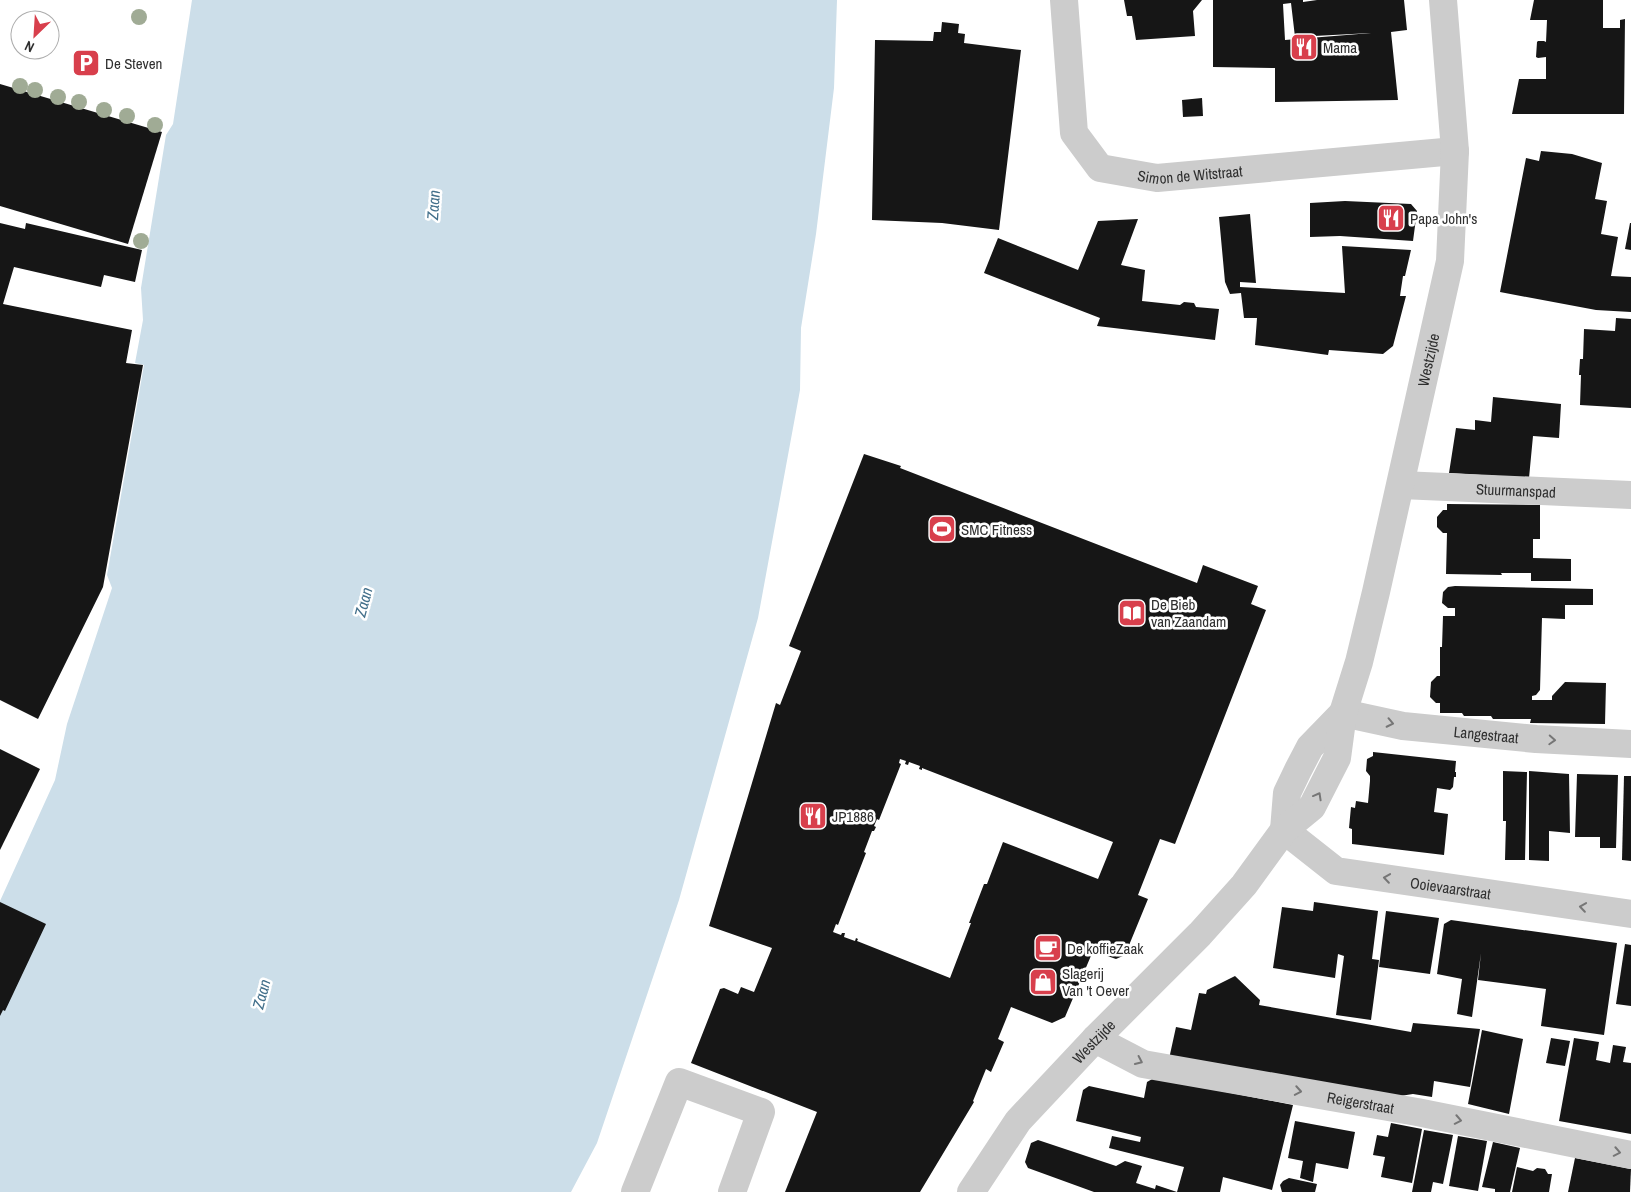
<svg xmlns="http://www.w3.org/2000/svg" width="1631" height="1192" viewBox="0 0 1631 1192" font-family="'Archivo Narrow',sans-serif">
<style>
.water{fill:#ccdee9}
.building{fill:#161616;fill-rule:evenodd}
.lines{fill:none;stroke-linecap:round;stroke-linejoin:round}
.minor{stroke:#ccc;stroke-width:28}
.tertiary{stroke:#ccc;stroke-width:28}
.tree{fill:#a0ab95}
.oneway{stroke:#767676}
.labels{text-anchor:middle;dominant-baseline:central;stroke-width:5;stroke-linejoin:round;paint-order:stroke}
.poi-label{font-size:15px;fill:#2f2f2f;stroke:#fff;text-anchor:start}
.street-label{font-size:15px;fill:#2f2f2f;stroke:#fff}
.water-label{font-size:16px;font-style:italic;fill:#43708b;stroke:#fff}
</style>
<rect width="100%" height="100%" fill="#fff"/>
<path class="water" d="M192,0H837L834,88L816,234L801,328L800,390L758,618L679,900L597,1143L571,1192H0V901L55,780L67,724L112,588L107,575L144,365L135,363L143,320L141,288L166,135L173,124Z"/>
<g class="building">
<path d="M1124,0H1202L1193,11L1195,36L1136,40L1132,16H1127Z"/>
<path d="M1213,0H1303V2L1317,0H1404L1407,30L1391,32L1398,100L1275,102V68L1213,67ZM1291,3L1295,37L1371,33L1285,40L1283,4Z"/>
<path d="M1534,0H1603V28H1620V20L1625,19L1624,114H1512L1519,79H1546V57L1538,58L1536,57L1537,42L1538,41H1544L1546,42L1547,20H1530Z"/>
<path d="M942,22L959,24L958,33L965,34L964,43L1021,50L999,230L942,223L872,220L875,40L933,41L934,32H941Z"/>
<path d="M0,84L162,132L128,244L0,206Z"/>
<path d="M1202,98L1203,116L1183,117L1182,100Z"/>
<path d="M1541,151L1572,154L1602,163L1595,199L1607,201L1601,234L1618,237L1611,276L1631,277V312L1596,310L1500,292L1526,158L1539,161Z"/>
<path d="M1345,201L1411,204L1417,211L1413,241L1340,236L1310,237V203Z"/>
<path d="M1250,214L1256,283L1240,282V287L1345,293L1342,246L1411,250L1405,276H1403L1400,296H1406L1393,346L1383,354L1329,350L1328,355L1255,345L1257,318H1244L1241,293L1230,294L1225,282L1219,217Z"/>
<path d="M1138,219L1121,265L1145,270L1142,301L1180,305L1184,302L1194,303L1196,307L1219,309L1215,340L1097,326L1100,318L984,273L998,238L1078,270L1098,221Z"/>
<path d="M0,223L25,229L26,223L142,250L135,282L104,275L101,287L14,267L3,304L132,330L126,363L143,365L103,587L38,719L0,700Z"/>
<path d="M1630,223H1631V250L1625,249Z"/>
<path d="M1616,318L1631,319V408L1580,405L1581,375H1579L1580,359H1583L1584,329L1615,331Z"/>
<path d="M1493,397L1561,404L1559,438L1533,436L1529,478L1449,473L1456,428L1475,430V420L1491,422Z"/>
<path d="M864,454L901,466L900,468L1197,583L1203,565L1258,586L1251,604L1266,610L1175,844L1160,839L1138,895L1148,899L1125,955L1116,959L1093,951L1065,1017L1052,1023L1011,1007L998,1039L1004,1042L991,1072L986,1069L973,1101L974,1102L920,1192H785L817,1112L691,1063L720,989L724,988L738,994L741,987L754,992L772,948L709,926L776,703L780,705L801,651L789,646ZM900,759L906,761L905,764L908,765L909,762L920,766L919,769L922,770V768L1113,842L1098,879L1003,842L987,884H984L969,923H971L950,978L857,941L858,939L856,938L855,941L844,937L845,933H842L841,935L833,932L836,924L838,925L866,853L864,852L872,831H874L876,827L874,826L877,819L879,820L901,764L899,763Z"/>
<path d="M1447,504L1540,505V539H1533V558L1571,559V581H1531V573H1501L1502,575L1446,574L1447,533H1443L1437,527V517L1443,510H1447Z"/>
<path d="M1455,586L1593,589V605H1565V619L1542,618L1540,690L1536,695L1532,696V700H1552V696L1565,682L1606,683L1605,724L1530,723L1531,719H1493L1491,716H1464L1462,713H1440V703H1436L1430,697L1431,682L1437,676H1440V647H1442L1443,616H1455V608H1448L1442,603L1443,592L1448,587Z"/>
<path d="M0,749L40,769L0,850Z"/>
<path d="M1373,752L1456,761L1455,772H1456V777H1454L1453,787L1450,790L1437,788L1434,812L1448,814L1444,855L1352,844V829L1349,828L1351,807L1355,808L1356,801L1368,803L1370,781V776L1366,771L1367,759L1373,756Z"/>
<path d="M1503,771L1527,772L1525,860H1505L1506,821H1503Z"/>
<path d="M1529,771L1569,774L1570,833L1549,831V861L1529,860Z"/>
<path d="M1577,774L1618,775L1616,848H1600V837H1575Z"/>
<path d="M1624,776H1631V861L1622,860Z"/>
<path d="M0,902L46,924L5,1011L3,1010L0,1016Z"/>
<path d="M1314,902L1378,911L1372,959L1379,960L1371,1020L1336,1015L1344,956L1338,954L1335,978L1273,968L1282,907L1313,911Z"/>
<path d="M1386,911L1439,918L1430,974L1379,967Z"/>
<path d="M1451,920L1617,943L1604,1035L1541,1026L1546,989L1478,980L1481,953L1472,1017L1457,1014L1462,979L1437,974L1444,924Z"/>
<path d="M1625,944L1631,945V1006L1616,1004Z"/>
<path d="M1235,976L1260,1000L1259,1005L1411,1032L1413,1023L1480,1029L1470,1087L1434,1081L1432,1097L1413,1094L1400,1096L1169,1059L1176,1027L1191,1030L1199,993L1206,994L1207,990Z"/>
<path d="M1482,1030L1523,1039L1509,1114L1468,1104Z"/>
<path d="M1551,1038L1570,1041L1565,1066L1546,1063Z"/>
<path d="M1574,1038L1599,1042L1596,1060L1610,1063L1613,1045L1626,1047L1623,1062L1631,1063V1134L1559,1121Z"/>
<path d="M1154,1078L1293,1105L1272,1190L1223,1177L1220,1192H1177L1184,1167L1109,1148L1112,1136L1140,1142L1141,1137L1076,1121L1083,1090L1089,1086L1144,1098L1147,1082Z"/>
<path d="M1295,1121L1355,1132L1348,1169L1316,1163L1313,1182L1300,1178L1303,1161L1288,1158Z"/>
<path d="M1391,1123L1422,1129L1412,1183L1381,1177L1385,1157L1373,1155L1377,1135L1388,1137Z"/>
<path d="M1424,1130L1453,1135L1443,1184L1433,1182L1431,1192H1412Z"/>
<path d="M1458,1136L1487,1141L1478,1191L1449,1186Z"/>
<path d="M1038,1140L1116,1166L1125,1161L1142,1166L1136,1183L1155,1189L1156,1185L1177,1192H1094L1028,1168L1025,1162L1031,1143Z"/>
<path d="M1493,1142L1520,1148L1510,1192H1495V1189L1482,1187Z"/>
<path d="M1575,1158L1631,1169L1630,1192H1568Z"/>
<path d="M1517,1167L1533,1171L1537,1168L1545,1169L1548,1174H1552L1549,1192H1512Z"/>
<path d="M1289,1178L1317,1184L1315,1192H1282L1280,1185L1283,1181Z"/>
</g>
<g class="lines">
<g class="minor">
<path id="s1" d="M1064,0L1074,133L1100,168L1157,178L1455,151"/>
<path id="s2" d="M1401,485L1631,495"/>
<path id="s3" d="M1343,713L1403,726L1536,739L1631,744"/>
<path id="s4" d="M1284,830L1336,871L1631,914"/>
<path id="s5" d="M1095,1039L1143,1064L1417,1112L1631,1155"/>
<path d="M635,1192L679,1082L761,1112L732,1192"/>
</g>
<g class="tertiary">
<path d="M1284,830L1287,793L1298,770L1310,747L1343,713"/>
<path id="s6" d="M971,1192L1018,1121L1095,1039L1200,934L1244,885L1284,830L1312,807L1337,758L1343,713L1359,662L1376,592L1450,261L1455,151L1443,0"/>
</g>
</g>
<g class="tree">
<circle cx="139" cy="17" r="8"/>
<circle cx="20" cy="86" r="8"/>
<circle cx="35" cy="90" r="8"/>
<circle cx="58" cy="97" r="8"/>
<circle cx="79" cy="102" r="8"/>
<circle cx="104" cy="110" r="8"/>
<circle cx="127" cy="116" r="8"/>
<circle cx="155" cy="125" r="8"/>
<circle cx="141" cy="241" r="8"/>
</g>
<defs><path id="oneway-chevron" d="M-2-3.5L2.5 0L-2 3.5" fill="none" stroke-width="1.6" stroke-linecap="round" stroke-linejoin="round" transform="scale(1.25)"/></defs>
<g class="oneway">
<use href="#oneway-chevron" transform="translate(1390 723) rotate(12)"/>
<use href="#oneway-chevron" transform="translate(1552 740) rotate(3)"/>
<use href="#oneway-chevron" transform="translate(1318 796) rotate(-61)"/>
<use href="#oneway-chevron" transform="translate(1387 878) rotate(-172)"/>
<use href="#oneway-chevron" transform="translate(1583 907) rotate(-172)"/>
<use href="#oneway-chevron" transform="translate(1139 1061) rotate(25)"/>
<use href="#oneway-chevron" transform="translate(1298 1091) rotate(10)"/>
<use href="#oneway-chevron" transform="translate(1458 1120) rotate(11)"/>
<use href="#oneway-chevron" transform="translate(1617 1152) rotate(11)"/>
</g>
<defs>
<g id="restaurant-square" transform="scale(1.4375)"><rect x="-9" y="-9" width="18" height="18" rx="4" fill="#d83f4c" stroke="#fff"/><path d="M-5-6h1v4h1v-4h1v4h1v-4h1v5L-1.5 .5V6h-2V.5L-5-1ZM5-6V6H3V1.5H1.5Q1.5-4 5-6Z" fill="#fff"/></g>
<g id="parking-square" transform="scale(1.4375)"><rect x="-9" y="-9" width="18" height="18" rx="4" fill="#d83f4c" stroke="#fff"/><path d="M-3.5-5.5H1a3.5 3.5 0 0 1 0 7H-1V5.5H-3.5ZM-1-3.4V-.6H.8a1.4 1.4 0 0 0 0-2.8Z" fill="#fff"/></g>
<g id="stadium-square" transform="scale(1.4375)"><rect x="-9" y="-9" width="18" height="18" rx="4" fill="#d83f4c" stroke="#fff"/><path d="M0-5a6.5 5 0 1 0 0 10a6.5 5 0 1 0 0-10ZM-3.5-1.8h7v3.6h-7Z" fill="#fff"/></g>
<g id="library-square" transform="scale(1.4375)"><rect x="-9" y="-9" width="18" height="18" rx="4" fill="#d83f4c" stroke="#fff"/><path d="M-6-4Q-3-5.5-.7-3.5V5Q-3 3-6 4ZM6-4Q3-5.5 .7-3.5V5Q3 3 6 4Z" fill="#fff"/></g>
<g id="cafe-square" transform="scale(1.4375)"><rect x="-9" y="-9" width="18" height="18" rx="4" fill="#d83f4c" stroke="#fff"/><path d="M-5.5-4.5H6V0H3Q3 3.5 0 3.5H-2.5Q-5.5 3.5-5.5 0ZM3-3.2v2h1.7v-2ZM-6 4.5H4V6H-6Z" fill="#fff"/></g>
<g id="shop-square" transform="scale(1.4375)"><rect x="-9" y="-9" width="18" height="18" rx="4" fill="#d83f4c" stroke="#fff"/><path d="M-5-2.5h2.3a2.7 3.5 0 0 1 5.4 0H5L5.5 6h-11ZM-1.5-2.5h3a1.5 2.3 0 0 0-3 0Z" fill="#fff"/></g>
</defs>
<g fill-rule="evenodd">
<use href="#restaurant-square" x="1304" y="47"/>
<use href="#parking-square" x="86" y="63"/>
<use href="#restaurant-square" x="1391" y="218"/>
<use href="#stadium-square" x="942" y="529"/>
<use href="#library-square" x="1132" y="613"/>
<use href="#restaurant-square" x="813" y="816"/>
<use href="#cafe-square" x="1048" y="948"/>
<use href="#shop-square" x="1043" y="982"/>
</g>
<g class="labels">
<g class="poi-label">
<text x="1323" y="47">Mama</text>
<text x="105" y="63">De Steven</text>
<text x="1410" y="218">Papa John's</text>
<text x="961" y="529">SMC Fitness</text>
<text x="1151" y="604">De Bieb<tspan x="1151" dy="17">van Zaandam</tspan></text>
<text x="832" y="816">JP1886</text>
<text x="1067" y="948">De koffieZaak</text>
<text x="1062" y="973">Slagerij<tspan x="1062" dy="17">Van 't Oever</tspan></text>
</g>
<g class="street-label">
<text stroke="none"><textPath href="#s1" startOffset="268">Simon de Witstraat</textPath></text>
<text stroke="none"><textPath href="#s6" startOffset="980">Westzijde</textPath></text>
<text stroke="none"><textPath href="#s2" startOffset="115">Stuurmanspad</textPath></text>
<text stroke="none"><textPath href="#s3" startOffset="145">Langestraat</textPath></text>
<text stroke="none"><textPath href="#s4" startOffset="182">Ooievaarstraat</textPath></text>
<text stroke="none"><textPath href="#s6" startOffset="195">Westzijde</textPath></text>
<text stroke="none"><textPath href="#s5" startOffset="275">Reigerstraat</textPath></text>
</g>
<g class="water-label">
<text transform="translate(433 205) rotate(-86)">Zaan</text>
<text transform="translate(363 602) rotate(-75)">Zaan</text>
<text transform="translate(261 994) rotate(-75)">Zaan</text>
</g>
</g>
<g transform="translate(35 35) rotate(205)"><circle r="24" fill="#ffffff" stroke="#acacac"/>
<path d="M0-4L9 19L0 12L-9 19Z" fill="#d83f4c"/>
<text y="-8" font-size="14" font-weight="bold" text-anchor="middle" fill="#2f2f2f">N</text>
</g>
</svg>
